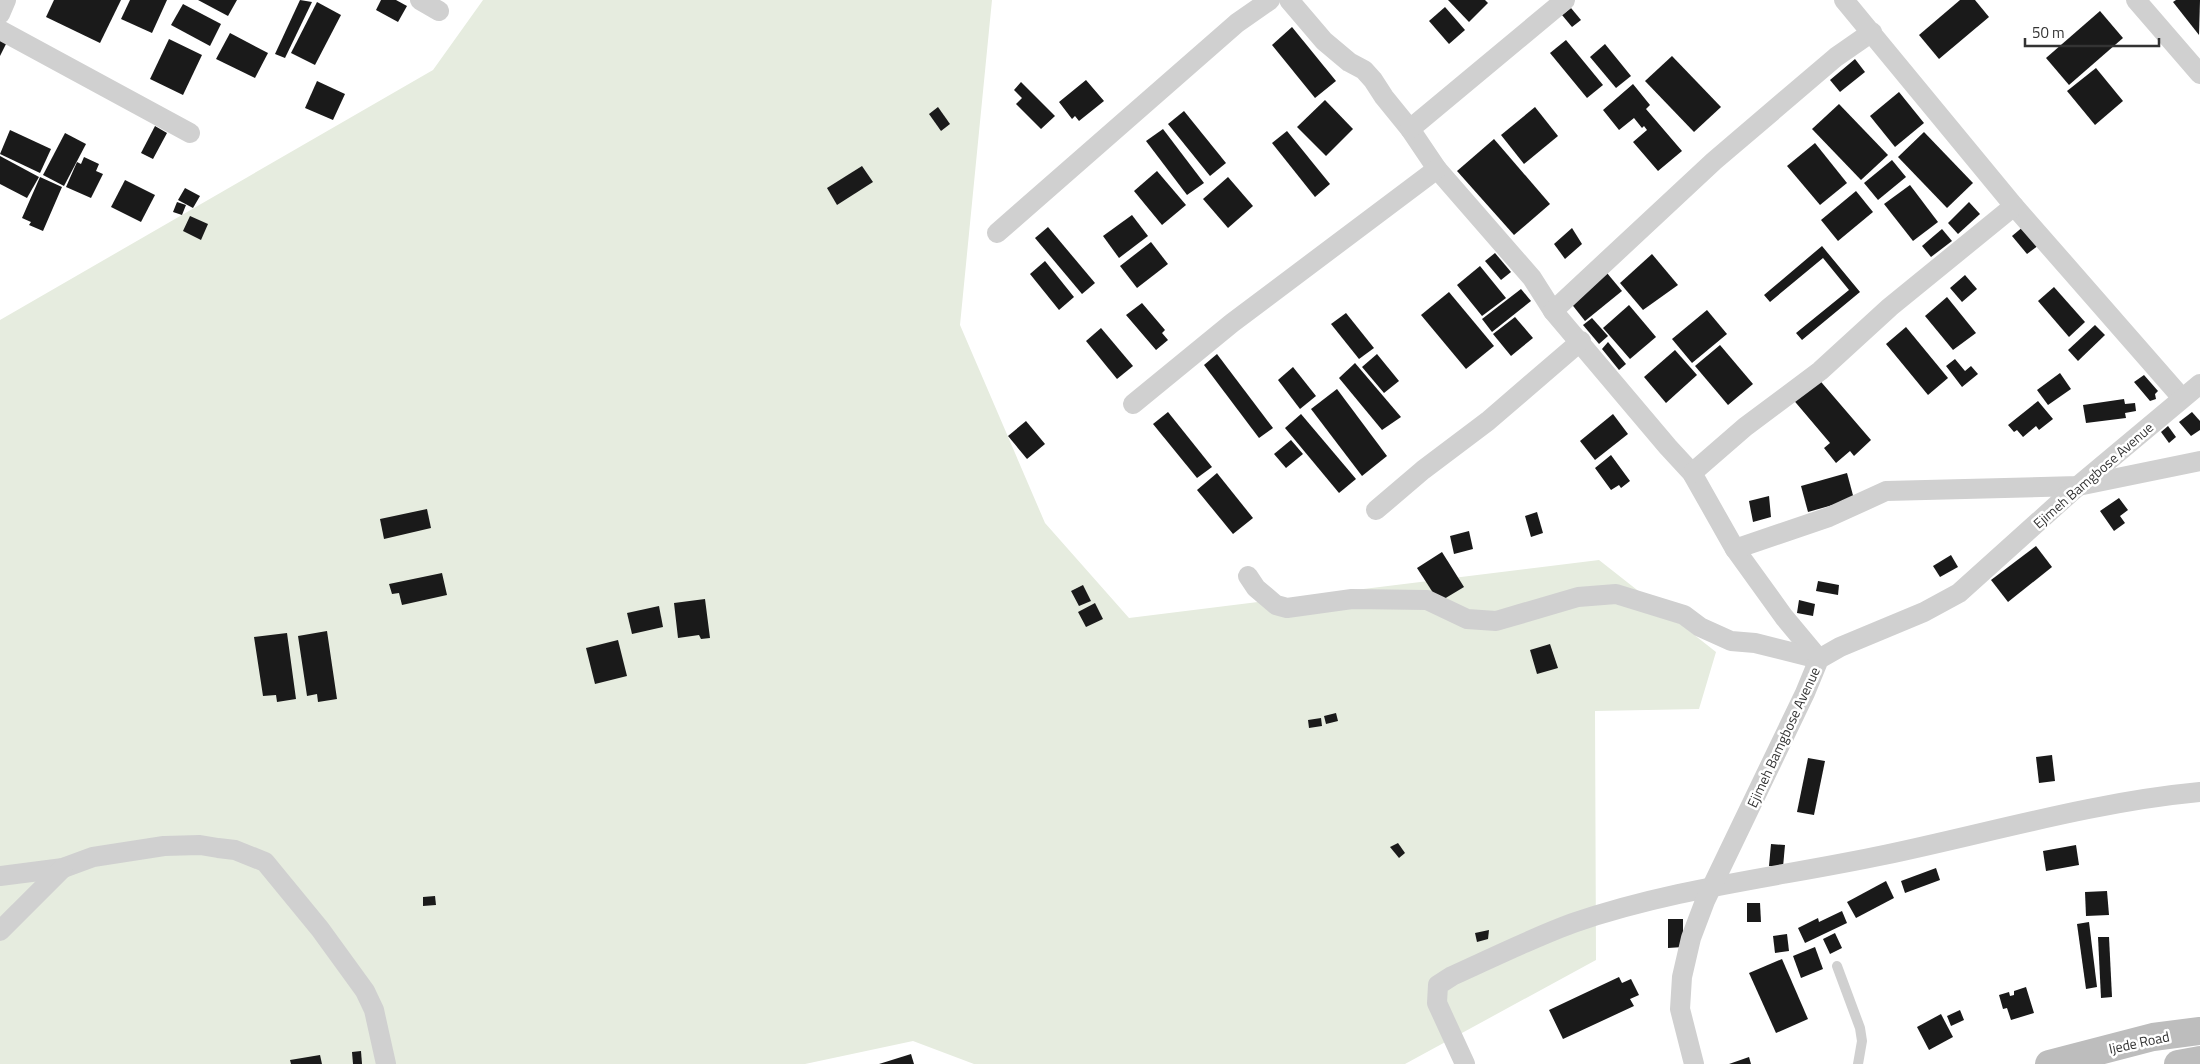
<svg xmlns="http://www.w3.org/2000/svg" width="2200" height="1064" viewBox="0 0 2200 1064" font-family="'Titillium Web',sans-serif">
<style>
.green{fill:#e6ecdf}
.building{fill:#1a1a1a}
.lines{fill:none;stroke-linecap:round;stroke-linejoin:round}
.lane{stroke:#d0d0d0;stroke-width:10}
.street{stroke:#d0d0d0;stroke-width:20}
.secondary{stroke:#bdbdbd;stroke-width:28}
.labels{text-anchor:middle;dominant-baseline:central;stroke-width:5;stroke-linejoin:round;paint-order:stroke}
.street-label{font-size:14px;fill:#333;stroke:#fff}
</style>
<rect width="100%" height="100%" fill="#fff"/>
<path class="green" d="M483,0H992L960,325L1045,523L1129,618L1599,560L1716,652L1699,709L1595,711L1596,960L1405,1064H974L913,1041L805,1064H0V320L433,70Z"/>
<g class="building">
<path d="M54,0H121L100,43L46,17Z"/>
<path d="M130,0H167L152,33L121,19Z"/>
<path d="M198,0H237L228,16Z"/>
<path d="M300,0L312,2L285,58L275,54Z"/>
<path d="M381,0H396L407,6L398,22L376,10Z"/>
<path d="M1448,0H1485L1488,3L1469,22Z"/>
<path d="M1960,0H1975L1989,17L1939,59L1919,35Z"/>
<path d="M2176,0H2200L2199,35L2173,2Z"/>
<path d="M317,2L341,15L315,65L291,53Z"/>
<path d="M183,4L221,24L210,46L171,25Z"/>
<path d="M1445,7L1465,30L1449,44L1429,21Z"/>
<path d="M1571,8L1581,20L1572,27L1562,15Z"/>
<path d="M2100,11L2123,38L2069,85L2046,58Z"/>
<path d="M1292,27L1336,81L1315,98L1272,45Z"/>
<path d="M230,33L268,53L255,78L216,59Z"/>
<path d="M0,39L7,42L0,56Z"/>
<path d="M169,39L202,55L183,95L150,79Z"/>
<path d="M1566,40L1603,85L1587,98L1550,53Z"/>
<path d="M1605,44L1631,76L1616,88L1590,57Z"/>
<path d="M1672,56L1721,107L1694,132L1645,81Z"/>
<path d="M1855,59L1865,72L1840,92L1830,80Z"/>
<path d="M2096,68L2123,101L2095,125L2067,91Z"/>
<path d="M1086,80L1104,101L1079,121L1075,116L1072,119L1059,102Z"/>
<path d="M317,81L345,94L333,120L305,108Z"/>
<path d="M1021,82L1055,116L1041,129L1016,104L1022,98L1014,90Z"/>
<path d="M1633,84L1650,105L1646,109L1682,151L1658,171L1633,142L1647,130L1644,126L1642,128L1634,118L1619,130L1603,110Z"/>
<path d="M1899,92L1924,123L1895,147L1870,116Z"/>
<path d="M1325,100L1353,129L1326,156L1297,127Z"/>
<path d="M1839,104L1888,155L1861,180L1812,129Z"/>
<path d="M938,107L950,124L941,131L929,114Z"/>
<path d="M1535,107L1558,136L1524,164L1501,135Z"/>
<path d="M1184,111L1226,163L1210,176L1168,124Z"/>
<path d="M155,126L167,133L153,159L141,153Z"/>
<path d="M1163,129L1204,183L1187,195L1146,141Z"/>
<path d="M10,130L51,149L40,173L0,154Z"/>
<path d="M1287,131L1330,184L1315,197L1272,143Z"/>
<path d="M1924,132L1973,183L1947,208L1898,157Z"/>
<path d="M65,133L86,144L64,186L43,175Z"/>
<path d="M1494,139L1550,204L1514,235L1457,171Z"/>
<path d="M1815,143L1847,183L1820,205L1787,166Z"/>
<path d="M0,156L39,177L27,198L0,184Z"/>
<path d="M84,157L99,164L96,171L103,174L91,198L66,187L77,162L81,164Z"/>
<path d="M1892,160L1906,177L1878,200L1864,183Z"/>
<path d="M862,166L873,182L837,205L827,188Z"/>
<path d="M1157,171L1186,205L1162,225L1134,191Z"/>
<path d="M40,177L62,187L43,231L29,225L31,222L22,218Z"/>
<path d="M1228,177L1253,206L1228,228L1203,199Z"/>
<path d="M125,180L155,195L141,222L111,207Z"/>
<path d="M1910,185L1938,222L1913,241L1884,204Z"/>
<path d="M185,188L200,196L193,208L178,200Z"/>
<path d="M1856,191L1873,212L1838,241L1821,220Z"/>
<path d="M177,202L186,205L182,215L173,212Z"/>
<path d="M1969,202L1980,214L1958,234L1948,223Z"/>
<path d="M1132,215L1148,236L1119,258L1103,236Z"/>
<path d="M190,216L208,224L201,240L183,231Z"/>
<path d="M2024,226L2039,245L2027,254L2012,236Z"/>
<path d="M1048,227L1095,283L1082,294L1035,238Z"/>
<path d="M1572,228L1582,244L1565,259L1554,244Z"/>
<path d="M1942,229L1952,241L1931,257L1922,246Z"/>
<path d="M1151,242L1168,264L1137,288L1120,266Z"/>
<path d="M1822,246L1860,292L1802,340L1796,333L1849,290L1823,258L1770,302L1764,295Z"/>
<path d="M1495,253L1511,272L1501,280L1485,261Z"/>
<path d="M1652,254L1678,285L1643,310L1620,283Z"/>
<path d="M1045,261L1074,297L1059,310L1030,274Z"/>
<path d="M1480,266L1506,298L1482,316L1457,285Z"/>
<path d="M1607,273L1622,291L1585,321L1570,302Z"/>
<path d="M1965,275L1977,289L1962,302L1950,288Z"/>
<path d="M2054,287L2085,322L2069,337L2038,301Z"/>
<path d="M1521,289L1531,301L1492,332L1482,319Z"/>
<path d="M1449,292L1494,346L1466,369L1421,315Z"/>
<path d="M1947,297L1976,333L1953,350L1925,316Z"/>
<path d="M1142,303L1165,330L1162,333L1168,340L1156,350L1126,315Z"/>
<path d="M1629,305L1656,337L1630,359L1603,328Z"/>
<path d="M1707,310L1727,334L1692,363L1672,339Z"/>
<path d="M1346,313L1374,348L1359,359L1331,324Z"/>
<path d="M1515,317L1533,338L1511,356L1493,334Z"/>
<path d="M1592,318L1608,336L1599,344L1583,325Z"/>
<path d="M2095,325L2105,335L2078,361L2068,350Z"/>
<path d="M1906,327L1948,378L1928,395L1886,344Z"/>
<path d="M1101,328L1133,366L1117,379L1086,341Z"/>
<path d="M1608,342L1626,364L1619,370L1602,349Z"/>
<path d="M1720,345L1753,384L1728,405L1695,366Z"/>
<path d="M1675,350L1697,375L1666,403L1644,377Z"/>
<path d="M1217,354L1273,428L1259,438L1204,365Z"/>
<path d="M1377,354L1399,381L1384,393L1362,367Z"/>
<path d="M1955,359L1965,371L1971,366L1978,374L1962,387L1946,366Z"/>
<path d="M1355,363L1401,417L1382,430L1339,378Z"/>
<path d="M1293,367L1316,396L1300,409L1278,380Z"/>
<path d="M2060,373L2071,389L2048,405L2037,390Z"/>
<path d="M2144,375L2158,391L2155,394L2156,399L2150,401L2134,382Z"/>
<path d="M1816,376L1871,440L1854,456L1850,451L1836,463L1824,448L1830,443L1791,397Z"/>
<path d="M1337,389L1387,456L1362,476L1311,409Z"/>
<path d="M2124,399L2125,404L2135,403L2136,411L2125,413L2126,418L2086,423L2083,405Z"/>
<path d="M2038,401L2053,419L2039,430L2036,426L2023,437L2017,430L2014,432L2008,425Z"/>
<path d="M1168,412L1212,467L1197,478L1153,424Z"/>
<path d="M2192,412L2200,421V430L2191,436L2179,422Z"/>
<path d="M1301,414L1356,479L1339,493L1285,428Z"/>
<path d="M1613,414L1628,434L1595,460L1580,441Z"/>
<path d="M1026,421L1045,444L1027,459L1008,436Z"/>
<path d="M2168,426L2176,437L2169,443L2161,432Z"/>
<path d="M1291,440L1303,454L1286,468L1274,454Z"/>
<path d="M1611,455L1630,481L1621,488L1619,485L1611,490L1595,468Z"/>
<path d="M1217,473L1253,518L1233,534L1197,490Z"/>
<path d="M1847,473L1854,499L1808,512L1801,486Z"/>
<path d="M1769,496L1771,517L1753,522L1749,501Z"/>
<path d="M2119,498L2128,510L2120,516L2125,523L2114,531L2100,511Z"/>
<path d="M427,509L431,528L384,539L380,519Z"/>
<path d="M1537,512L1543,533L1531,537L1525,516Z"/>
<path d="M1469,531L1473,549L1454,554L1450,536Z"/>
<path d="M2036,546L2052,567L2008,602L1991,580Z"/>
<path d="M1442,552L1464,587L1439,602L1417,568Z"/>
<path d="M1951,555L1958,567L1940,577L1933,566Z"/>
<path d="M442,573L447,595L402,605L399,593L392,594L389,584Z"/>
<path d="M1818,581L1839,585L1838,595L1816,591Z"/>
<path d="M1083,585L1091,601L1079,606L1071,591Z"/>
<path d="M705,599L710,638L701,639L699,635L678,638L674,603Z"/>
<path d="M1799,600L1815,604L1813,616L1797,613Z"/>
<path d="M1095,603L1103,619L1086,627L1078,612Z"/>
<path d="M659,606L663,627L632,634L627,613Z"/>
<path d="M327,631L337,699L318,702L317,694L307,696L298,636Z"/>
<path d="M287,633L296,699L277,702L276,695L263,696L254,637Z"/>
<path d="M618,640L627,676L595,684L586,648Z"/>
<path d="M1550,644L1558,668L1537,674L1530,650Z"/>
<path d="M1336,713L1338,721L1326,724L1324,716Z"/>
<path d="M1321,718L1322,726L1309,728L1308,720Z"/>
<path d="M2052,755L2055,781L2039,783L2036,757Z"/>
<path d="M1808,758L1825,761L1814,815L1797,812Z"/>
<path d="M1398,843L1405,853L1399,858L1390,847Z"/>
<path d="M1771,844L1785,845L1783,867L1769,866Z"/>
<path d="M2076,845L2079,865L2046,871L2043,851Z"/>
<path d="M1936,868L1940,880L1905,893L1901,881Z"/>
<path d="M1886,881L1894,898L1856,918L1847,902Z"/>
<path d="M2107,891L2109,915L2086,916L2085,892Z"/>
<path d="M435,896L436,905L423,906V897Z"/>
<path d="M1747,903H1760L1761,922H1747Z"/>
<path d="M1842,911L1847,923L1805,943L1798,928L1818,918L1819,922Z"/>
<path d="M1668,919H1683V947L1668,948Z"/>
<path d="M2089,922L2097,987L2086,989L2077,924Z"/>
<path d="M1489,930L1488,939L1477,942L1475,933Z"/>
<path d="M1835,933L1842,948L1830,954L1823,939Z"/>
<path d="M1787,934L1789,951L1775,953L1773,936Z"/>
<path d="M2098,937H2109L2112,997L2101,998Z"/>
<path d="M1815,947L1823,969L1801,978L1793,956Z"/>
<path d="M1782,959L1808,1019L1776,1033L1749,973Z"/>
<path d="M1619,977L1622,983L1631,979L1639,995L1630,999L1634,1006L1563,1039L1549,1010Z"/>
<path d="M2026,987L2034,1013L2011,1020L2007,1008L2003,1009L1999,995L2009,992L2010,996L2014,995V991Z"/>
<path d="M1960,1010L1964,1020L1951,1026L1947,1016Z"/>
<path d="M1941,1014L1953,1037L1929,1050L1917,1027Z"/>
<path d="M361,1051L362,1064H353L352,1052Z"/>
<path d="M911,1054L914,1064H879Z"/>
<path d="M320,1055L322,1064H291L290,1060Z"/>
<path d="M1749,1057L1751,1064H1729Z"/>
</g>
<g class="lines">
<path class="lane" d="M1837,966L1860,1028L1862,1041L1858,1064"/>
<g class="street">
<path d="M420,0L439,11"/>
<path d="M1289,0L1324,41L1349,62L1364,70L1373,80L1384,97L1410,129L1437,169L1532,278L1553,311L1668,447L1692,473L1735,549L1784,617L1819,659"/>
<path d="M2136,0L2200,74"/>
<path d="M0,14L6,0"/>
<path d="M0,30L190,133"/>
<path d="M1410,129L1565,0"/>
<path d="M2014,206L2182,398"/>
<path d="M997,233L1237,23L1270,0"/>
<path d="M1553,311L1714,161L1836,57L1872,32"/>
<path d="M1133,404L1232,323L1437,169"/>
<path d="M1692,473L1745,427L1820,371L1890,307L2014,206L1844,0"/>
<path d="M1376,510L1423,470L1488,421L1581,341"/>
<path d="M1735,549L1829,517L1886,491L2078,486L2200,461"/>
<path d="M1248,576L1256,588L1276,605L1287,608L1352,599L1427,600L1467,619L1496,621L1578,597L1616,594L1684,615L1700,627L1731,641L1755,643L1819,659"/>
<path d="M0,876L63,868L93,857L164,846L200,845L218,848L235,850L265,862L320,929L365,991L374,1010L386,1064"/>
<path d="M0,931L63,868"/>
<path d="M1465,1064L1437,1003L1438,985L1452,976C1492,958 1532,938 1573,923C1674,888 1780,877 1884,855C1989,833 2093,802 2200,792"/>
<path d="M1694,1064L1680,1009L1682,977L1691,938L1705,901L1805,693L1819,659L1840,647L1924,612L1959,593L2078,486L2200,384"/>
</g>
<g class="secondary">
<path d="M2049,1064L2153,1037L2200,1031"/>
<path d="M2178,1064L2200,1060"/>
</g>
</g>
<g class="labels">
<g class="street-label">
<text transform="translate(2093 475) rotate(-41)">Ejimeh Bamgbose Avenue</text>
<text transform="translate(1783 737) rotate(-65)">Ejimeh Bamgbose Avenue</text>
<text transform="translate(2139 1042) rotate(-12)">Ijede Road</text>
</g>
</g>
<path d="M2025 38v8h134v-8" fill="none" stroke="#333333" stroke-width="2.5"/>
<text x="2032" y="38" font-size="15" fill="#333333" stroke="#ffffff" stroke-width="4" paint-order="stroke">50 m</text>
</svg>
